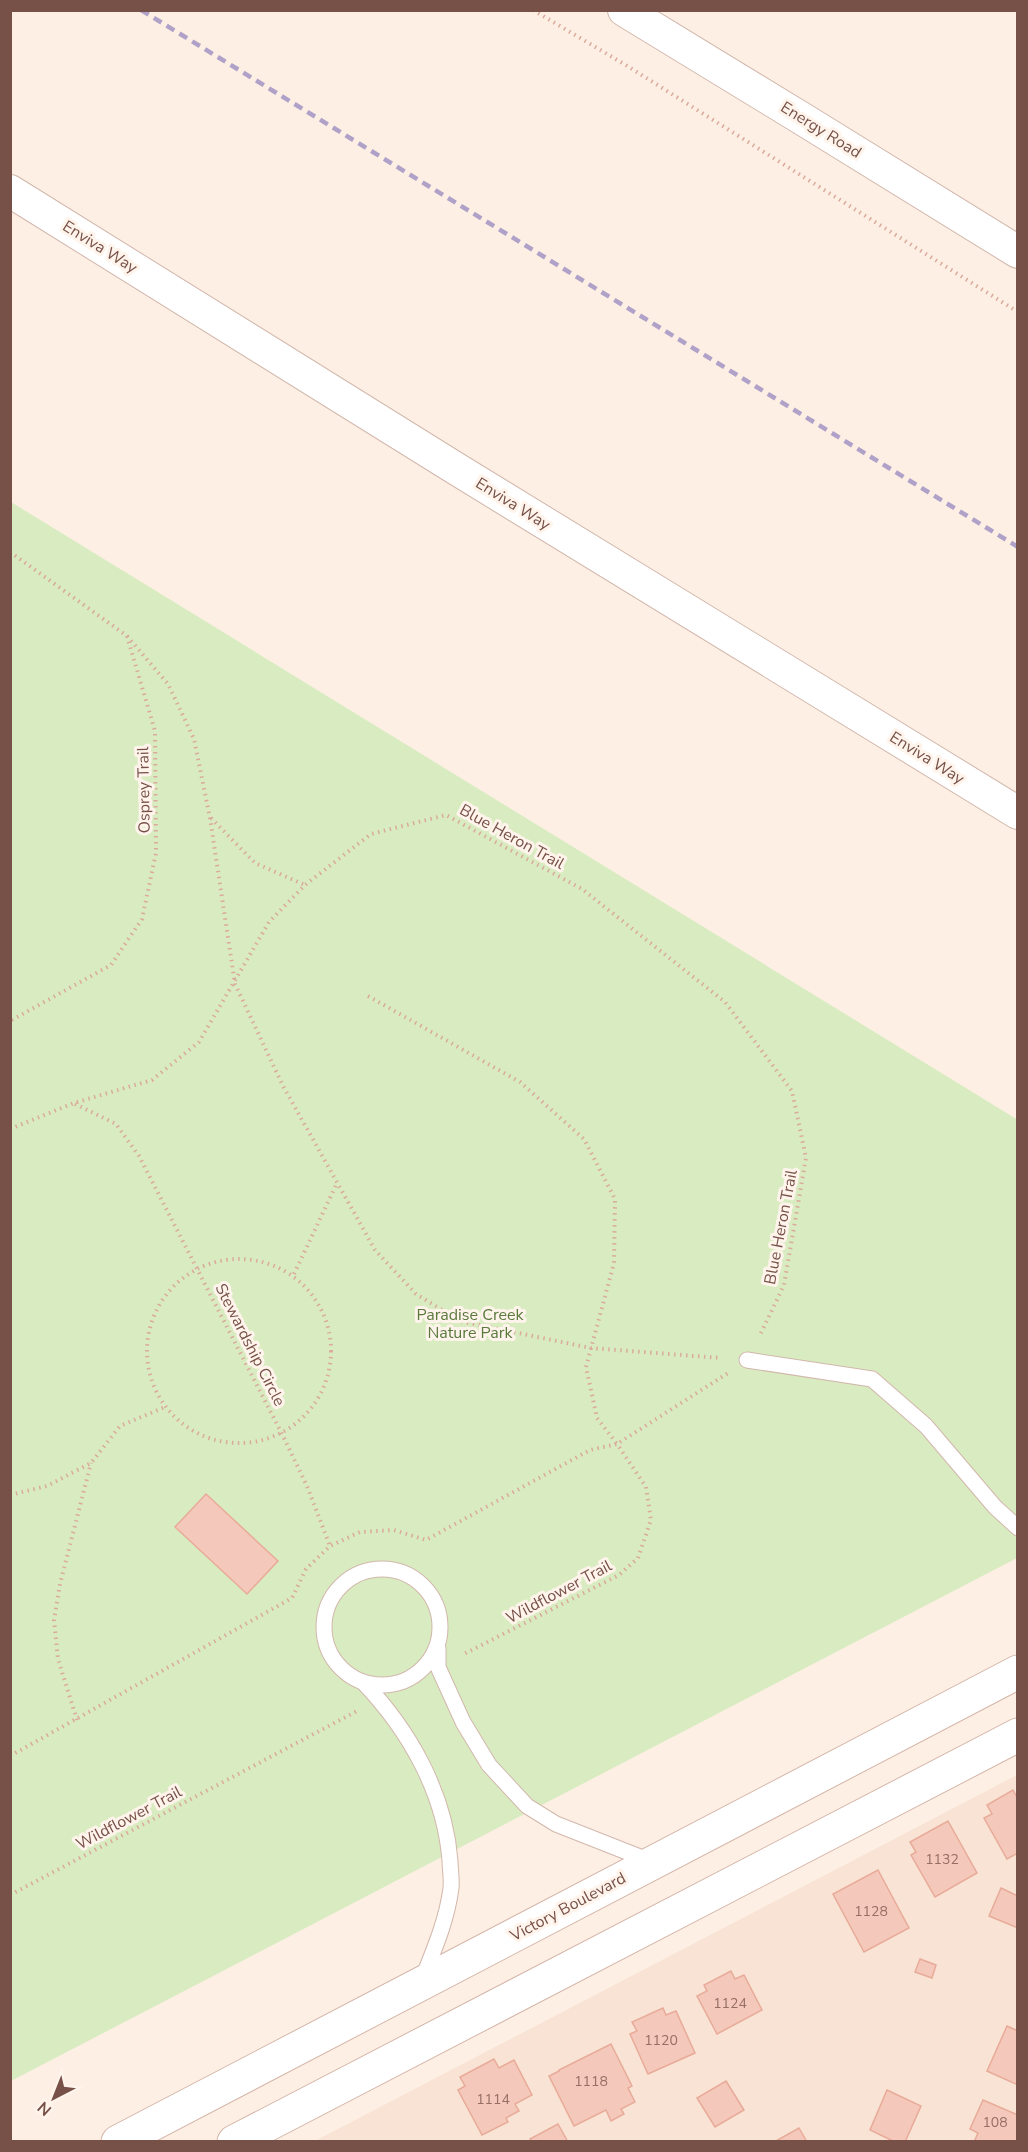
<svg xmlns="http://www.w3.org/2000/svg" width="1028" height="2152" viewBox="0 0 1028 2152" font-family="'Nunito Sans',sans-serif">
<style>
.residential{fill:#f8e3d4}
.green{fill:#d9ecc1}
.building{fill:#f4c8ba;stroke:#e8ab99;stroke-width:1.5}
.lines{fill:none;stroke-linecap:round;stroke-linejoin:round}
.service-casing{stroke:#d2b7ac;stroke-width:17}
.minor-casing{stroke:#d2b7ac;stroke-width:34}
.secondary-casing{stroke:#d5b6a9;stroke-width:35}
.path{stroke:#daab9c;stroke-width:4;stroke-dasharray:1.5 4.5;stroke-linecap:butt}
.service{stroke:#fff;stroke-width:15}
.minor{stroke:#fff;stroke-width:32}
.secondary{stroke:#fff;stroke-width:33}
.rail{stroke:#b0a1c8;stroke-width:4.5;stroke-dasharray:9 6;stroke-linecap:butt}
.labels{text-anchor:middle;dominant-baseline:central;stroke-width:6;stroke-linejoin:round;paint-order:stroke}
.number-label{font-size:14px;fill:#966f64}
.street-label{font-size:16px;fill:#775148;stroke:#fff4eb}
.park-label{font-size:16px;fill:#58783c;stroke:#fff4eb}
</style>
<rect width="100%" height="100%" fill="#fdefe4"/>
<path class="residential" d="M1017,1775V2141H315Z"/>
<path class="green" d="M11,502L1018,1120L1017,1558L11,2081Z"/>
<g class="building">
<path d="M206,1494L278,1561L247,1594L175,1527Z"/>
<path d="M1013,1790L1018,1799V1853L1007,1859L984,1818L992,1814L987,1805Z"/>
<path d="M948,1821L977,1873L935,1897L911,1855L916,1852L910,1842Z"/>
<path d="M878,1870L909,1928L864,1952L833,1894Z"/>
<path d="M1001,1888L1018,1896V1928L989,1916Z"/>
<path d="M920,1959L936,1965L932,1978L915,1972Z"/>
<path d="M731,1971L735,1979L744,1975L762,2010L717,2034L697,1996L707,1991L704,1985Z"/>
<path d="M663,2008L666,2015L676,2011L695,2053L648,2074L630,2034L637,2031L632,2022Z"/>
<path d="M1007,2026L1018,2031V2085L987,2071Z"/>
<path d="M611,2044L632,2086L628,2088L635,2102L621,2109L624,2114L611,2121L606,2110L574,2126L549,2076L559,2071V2070Z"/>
<path d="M494,2059L499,2068L514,2060L532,2095L515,2104L519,2111L506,2118L508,2122L482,2135L458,2090L465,2086L460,2077Z"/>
<path d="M726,2081L744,2110L715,2127L697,2098Z"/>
<path d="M887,2090L921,2106L905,2142H895L870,2130Z"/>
<path d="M983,2100L1018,2115V2142H974L978,2133L970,2129Z"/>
<path d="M558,2124L568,2142H532L530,2139Z"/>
<path d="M799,2128L807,2142H774Z"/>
</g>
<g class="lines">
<g class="service-casing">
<g id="service">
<path d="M747,1360L872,1379L926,1426L995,1507L1018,1528"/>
<circle cx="382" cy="1627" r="58"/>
<path d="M438,1648V1667L463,1722L489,1765L527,1806L556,1824L650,1861"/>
<path d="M363,1682C409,1730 445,1793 450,1861C450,1869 452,1879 451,1888C447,1920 434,1950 422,1980"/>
</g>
</g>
<g class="minor-casing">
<g id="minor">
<path d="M624,10L801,118L1018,252"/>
<path d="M10,191L455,468L1018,813"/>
</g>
</g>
<g class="secondary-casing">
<g id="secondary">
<path d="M118,2142L1018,1672"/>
<path d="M234,2142L1018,1735"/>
</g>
</g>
<g class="path">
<path d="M533,10L629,67L1018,312"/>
<path d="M10,552L127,636L155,731L156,853L142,919L111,965L10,1021"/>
<path d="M127,636L168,684L194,739L210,818L235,984L283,1086L375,1250L416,1294L460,1321L591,1348L721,1358"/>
<path d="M211,818L255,863L305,885"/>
<path d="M368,996L520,1082L584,1139L615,1199L614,1263L586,1367L597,1418L617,1444L728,1373"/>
<path d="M75,1104L116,1124L139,1156L282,1434L307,1486L330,1546"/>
<path d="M10,1129L74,1103L152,1080L199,1042L269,922L305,885L371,834L446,815L582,889L725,1002L792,1091L806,1158L784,1285L759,1337"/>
<circle cx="239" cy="1351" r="92"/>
<path d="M294,1274L337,1183"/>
<path d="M10,1495L47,1486L91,1463L120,1426L165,1407"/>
<path d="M400,1688L417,1678"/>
<path d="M77,1720L58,1659L54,1620L60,1584L91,1463"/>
<path d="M10,1756L292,1598L306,1569L330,1546L360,1532L394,1530L426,1540L590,1450L617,1444L646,1487L651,1520L638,1558L619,1575L464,1654"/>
<path d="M10,1895L357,1711"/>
</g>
<use href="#service" class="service"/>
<use href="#minor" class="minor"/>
<use href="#secondary" class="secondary"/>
<path class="rail" d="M141,10L1018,547"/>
</g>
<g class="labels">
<g class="number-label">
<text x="942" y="1859">1132</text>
<text x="871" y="1911">1128</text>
<text x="730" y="2003">1124</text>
<text x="661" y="2040">1120</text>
<text x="591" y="2081">1118</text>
<text x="493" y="2099">1114</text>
<text x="995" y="2122">108</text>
</g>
<g class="street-label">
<text transform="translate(821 130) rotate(32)">Energy Road</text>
<text transform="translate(100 247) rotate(32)">Enviva Way</text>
<text transform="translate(513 504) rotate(32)">Enviva Way</text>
<text transform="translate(927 758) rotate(32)">Enviva Way</text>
<text transform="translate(144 790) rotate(-91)">Osprey Trail</text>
<text transform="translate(512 837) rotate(29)">Blue Heron Trail</text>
<text transform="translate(781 1227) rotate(-79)">Blue Heron Trail</text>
<text transform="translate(250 1345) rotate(63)">Stewardship Circle</text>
<text transform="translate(559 1592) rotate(-28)">Wildflower Trail</text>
<text transform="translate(129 1818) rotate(-28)">Wildflower Trail</text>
<text transform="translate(568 1907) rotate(-28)">Victory Boulevard</text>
</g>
<g class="park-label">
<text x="470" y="1315">Paradise Creek<tspan x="470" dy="18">Nature Park</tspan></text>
</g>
</g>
<rect width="1028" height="2152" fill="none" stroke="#775148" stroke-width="24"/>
<g transform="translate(54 2098) rotate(222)" stroke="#fff4eb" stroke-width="4.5" paint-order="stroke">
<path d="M0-4.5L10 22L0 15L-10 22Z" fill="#775148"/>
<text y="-9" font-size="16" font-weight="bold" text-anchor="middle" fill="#775148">N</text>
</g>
</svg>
